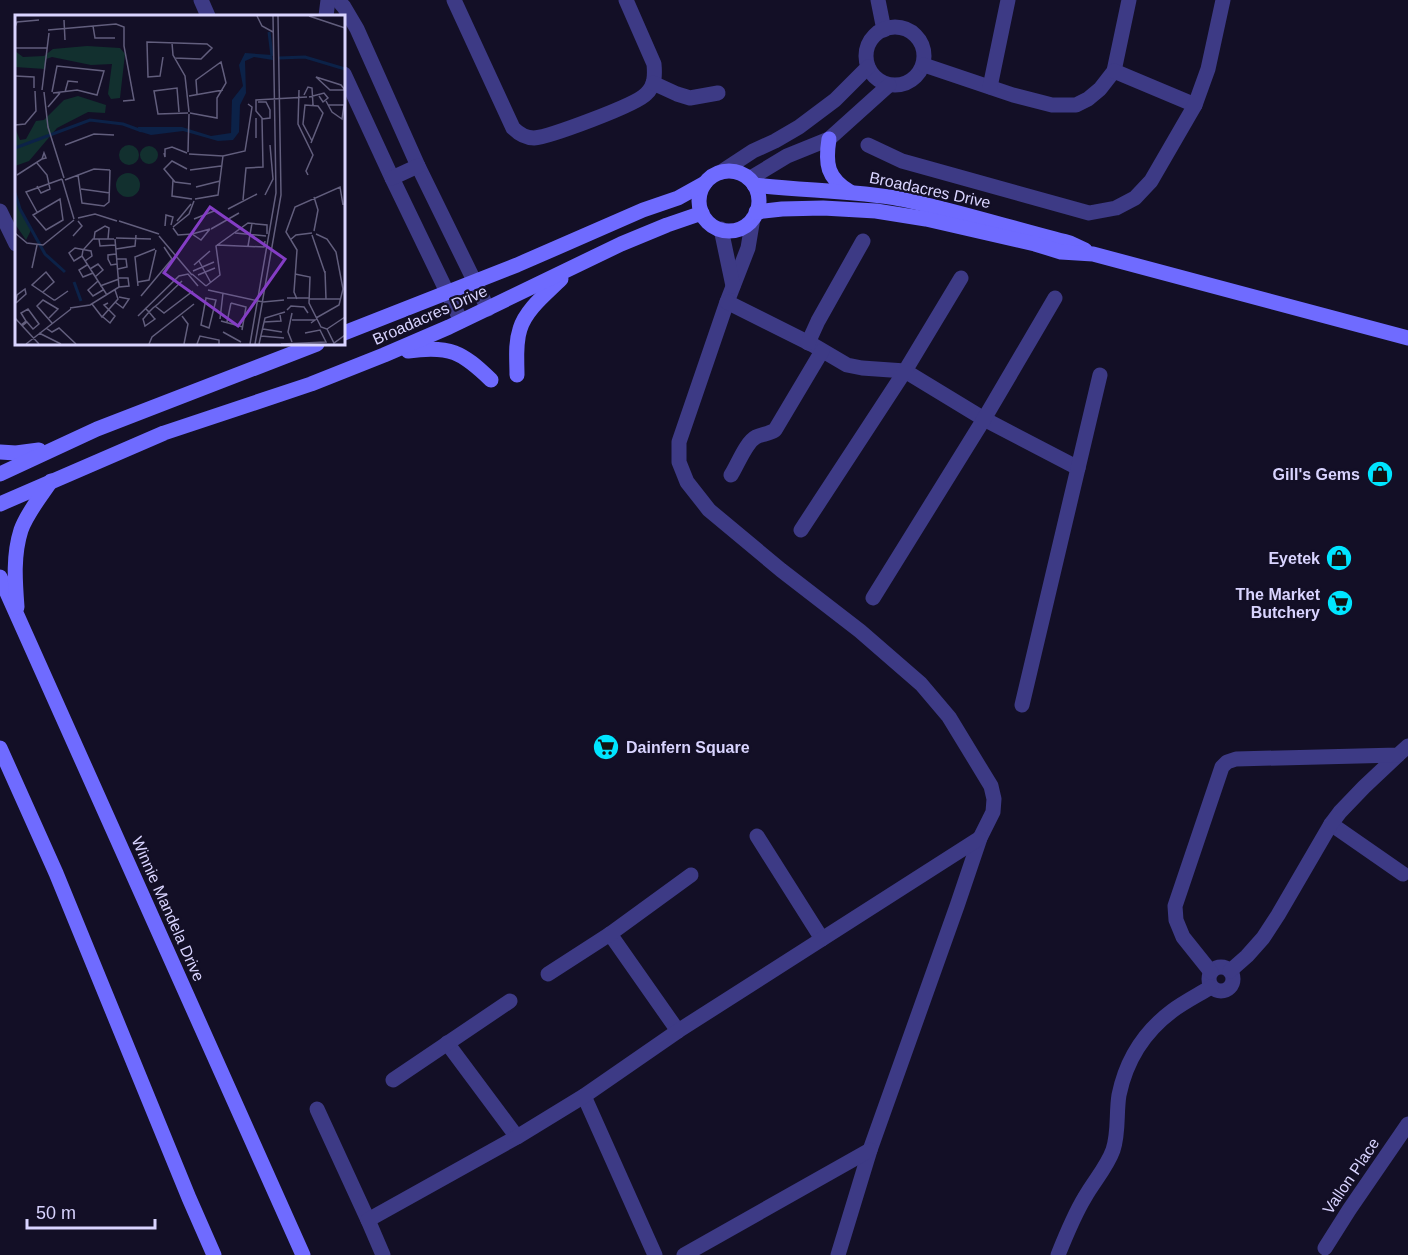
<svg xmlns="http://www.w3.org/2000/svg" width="1408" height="1255" viewBox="0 0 1408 1255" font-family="Arial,sans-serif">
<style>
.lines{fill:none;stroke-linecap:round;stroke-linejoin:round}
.street{stroke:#3d3a85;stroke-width:15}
.secondary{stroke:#6f6bff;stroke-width:15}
.labels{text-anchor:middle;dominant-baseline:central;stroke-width:4.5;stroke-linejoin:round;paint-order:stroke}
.street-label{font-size:16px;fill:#d9d4ff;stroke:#130f26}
.poi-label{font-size:16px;font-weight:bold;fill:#d9d4ff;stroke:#130f26;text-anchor:end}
.inset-river{fill:none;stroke:#0c2248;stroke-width:3}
.inset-road{fill:none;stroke:#625e7d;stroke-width:1.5}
.view{fill:#843dc5;fill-opacity:0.15;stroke:#843dc5;stroke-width:3}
.inset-edge{fill:none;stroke:#d9d4ff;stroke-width:3}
</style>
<rect width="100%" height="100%" fill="#130f26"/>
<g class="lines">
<g class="street">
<path d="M201,0L208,16"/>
<path d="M338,0L344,7L357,29L418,166L488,309"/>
<path d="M454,0L513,128C519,134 525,138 534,138C549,137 636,105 646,94C655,86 655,75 654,64L626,0"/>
<path d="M878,0L884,30"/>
<path d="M326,16L328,0"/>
<circle cx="895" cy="56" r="29"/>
<path d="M924,65L1013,95L1052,105H1076L1088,99L1100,89L1114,71L1129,0"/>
<path d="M1114,71L1195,105"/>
<path d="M344,74L392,178L461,321"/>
<path d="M653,83L677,94L690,98L718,93"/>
<path d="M990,87L1008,0"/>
<path d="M868,145L902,161L1089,213L1116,208L1135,198L1151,181L1195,105L1208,69L1223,0"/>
<path d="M721,172L753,151L775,141L799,127L835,100L868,67"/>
<path d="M392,178L418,166"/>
<path d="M749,179L787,156L829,139L889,85"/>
<path d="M0,211L16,244"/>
<path d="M753,218L748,248L727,302L679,442V462L687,482L709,510L781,570L860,631L921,684L949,717L991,786L994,799L993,812L980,838L957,906L870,1150L838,1255"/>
<path d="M721,229L733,286"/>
<path d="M727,302L813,345L847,365L862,368L905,371L984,419L1078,468"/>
<path d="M808,343L818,321L863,241"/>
<path d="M731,475C737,466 746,442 756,437C762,434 769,434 775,430L822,351"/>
<path d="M801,530L905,371L961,278"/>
<path d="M873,598L984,419L1055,298"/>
<path d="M1022,705L1100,375"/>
<path d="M1331,824L1403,874"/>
<path d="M757,836L822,939"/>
<path d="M610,934L678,1031"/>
<circle cx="1221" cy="979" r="12"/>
<path d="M1230,971L1247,956L1263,938L1278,915L1331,824L1340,812L1364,787L1398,755"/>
<path d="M1211,972L1183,937L1176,920L1175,906L1222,767L1227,762L1236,759L1398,755L1408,746"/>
<path d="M548,974L610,934L691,875"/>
<path d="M447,1043L517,1137"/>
<path d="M393,1080L510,1001"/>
<path d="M584,1096L655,1255"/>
<path d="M317,1109L368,1220"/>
<path d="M1325,1248L1349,1210L1408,1124"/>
<path d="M383,1255L368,1220L517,1137L584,1096L678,1031L980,838"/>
<path d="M684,1255L870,1150"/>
<path d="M1058,1255C1066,1235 1074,1215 1085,1197C1094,1181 1107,1167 1113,1150C1119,1132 1116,1113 1119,1095C1126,1061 1144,1032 1172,1011C1184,1002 1198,995 1211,987"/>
</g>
<g class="secondary">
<path d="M829,139C825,164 827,178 850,192"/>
<circle cx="729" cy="201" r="30"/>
<path d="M754,185C803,191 852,190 901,199C958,211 1014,229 1070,243L1085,250"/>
<path d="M756,212L782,209L823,208L876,211L926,219L1035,244L1061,252L1093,254L1408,338"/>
<path d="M344,333L517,265L643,210L678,198L705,183"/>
<path d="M408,351C450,345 462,352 491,380"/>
<path d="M517,375C517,360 515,344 520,329C526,309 547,293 561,279"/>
<path d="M0,452L16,453L39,450"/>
<path d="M0,474L97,429L317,344"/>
<path d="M0,504L164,433L311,384L384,355L449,327L621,244L667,225L702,213"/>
<path d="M0,577L303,1255"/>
<path d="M17,607C15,581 13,555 21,530C27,513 41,496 51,481"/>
<path d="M0,748L56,873L189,1198L214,1255"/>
</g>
</g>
<defs>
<g id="shop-disc" transform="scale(1.35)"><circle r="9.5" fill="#00e5ff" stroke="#130f26"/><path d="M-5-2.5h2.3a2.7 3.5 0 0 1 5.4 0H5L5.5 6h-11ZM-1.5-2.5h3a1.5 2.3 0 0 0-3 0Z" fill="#111"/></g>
<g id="supermarket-disc" transform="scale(1.35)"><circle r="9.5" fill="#00e5ff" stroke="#130f26"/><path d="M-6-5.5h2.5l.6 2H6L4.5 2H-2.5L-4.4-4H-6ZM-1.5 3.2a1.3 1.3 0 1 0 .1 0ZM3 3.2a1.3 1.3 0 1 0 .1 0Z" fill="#111"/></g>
</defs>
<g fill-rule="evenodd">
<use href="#shop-disc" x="1380" y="474"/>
<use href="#shop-disc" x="1339" y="558"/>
<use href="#supermarket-disc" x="1340" y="603"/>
<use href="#supermarket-disc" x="606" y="747"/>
</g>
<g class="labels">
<g class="street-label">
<text transform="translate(930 190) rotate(12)">Broadacres Drive</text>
<text transform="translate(430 315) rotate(-24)">Broadacres Drive</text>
<text transform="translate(168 909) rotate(66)">Winnie Mandela Drive</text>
<text transform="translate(1351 1176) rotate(-56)">Vallon Place</text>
</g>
<g class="poi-label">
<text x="1360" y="474">Gill's Gems</text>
<text x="1320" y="558">Eyetek</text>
<text x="1320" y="594">The Market<tspan x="1320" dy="18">Butchery</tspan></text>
<text x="626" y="747" text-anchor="start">Dainfern Square</text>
</g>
</g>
<g transform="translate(15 15)">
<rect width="330" height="330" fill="#130f26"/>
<path d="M72,31L105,33L110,39L105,83L96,84L93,79L97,49L76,50L37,42L31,44L30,54L0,52V36L8,42L29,41L38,34ZM63,81L91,90L90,98L73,97L42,113L14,146L0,151V113L5,125L11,124L21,106L29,105L49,85ZM104 140a10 10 0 1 1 20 0a10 10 0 1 1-20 0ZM125 140a9 9 0 1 1 18 0a9 9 0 1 1-18 0ZM101 170a12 12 0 1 1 24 0a12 12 0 1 1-24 0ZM0,181L16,215L11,225L0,209Z" fill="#12302f"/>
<path d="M230,38L257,40L258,45L239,42L230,46L231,78L225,90L224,117L218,125L203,126L168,116L136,120L123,116V112H167L196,121L216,118L217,85L228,71L224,50Z" fill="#0c2248"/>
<path class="inset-river" d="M254,17L257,41M264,43L290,42L330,54M0,133L75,105L108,109L127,116M0,178L5,194L30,239L50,257M59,267L66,286"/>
<path class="inset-road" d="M242,1L247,11L258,17M294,1L330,13M49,5L50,25M78,11L80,23H100M0,12L2,7L24,5M33,15L101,9L109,12V31L119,85L108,86M157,28L158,40L170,61L174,97M0,33H32M148,42L145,61L133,62L132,27L192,29L197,33L186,44L159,43M0,61L19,62V73M301,62L326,70L330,75H315ZM27,75L34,18M284,75L283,109L298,140L291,156L293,160M29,77L33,112L49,163M37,77L42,51L89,56L82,80L62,75L38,78M50,77L53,66L63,67M289,80L293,72L297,73L298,90M174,81L208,75M294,82L309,78L313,83L308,87L304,81M311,86L317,97L327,104L329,90H313M243,87H251L255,95V103L247,104M33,92L45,78M164,97L162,73L139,76L143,99L173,98M175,98L202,103V83L211,68L206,47L181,65L182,79M0,110L10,109L21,96L20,76M241,123V103M296,128L308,98L303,91L290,90L288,109L297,126M50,130L79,119L99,120M173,137L174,99M149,138L150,142V134L157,132L172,138M174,139L208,141L230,136L237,92L233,89M22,148L32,160L35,174L26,178L22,171M172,154L157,146L149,154L160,167L176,169M175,155L206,151M2,160L27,144L29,138L31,143L27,144M63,160L67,188L89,191L94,187L95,155M47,164L59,204M50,165L79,154L95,155M158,165L157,181L177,184M181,172L205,166M66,174L95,178M250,180L258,164L255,130M299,182L303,195L299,216M45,184L48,205L31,215L18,200ZM180,184L203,180L208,141M228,185L231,153L248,152L247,103L241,96V85L292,82M213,194L242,179M22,197L11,177L47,164M63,203L80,199L102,206M179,204L199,196M104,206L144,219M162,206L176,189M150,211L151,200L158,202L156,210M158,212L174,199L179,186M158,213L163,220L177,219L186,225L195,214M196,214L224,198M0,218L12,228L28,230L59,205M220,218L251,221M177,219L195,214M301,219L312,224L321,237L328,274L324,290L301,303M297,220L310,258M58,221L67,211L63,206M144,221L177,260M101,223L136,224M79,224L80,217L90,211L94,213L93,224M84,224L85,231L100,230M100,224L104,272M275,225L281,220L297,218M202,230L249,232L250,226M233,231L237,208M101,234L120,231L121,220M101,239L93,240V244L96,250L102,249M67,241L59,246L54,238L60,233L76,236L77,241L70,246M101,244H111L112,252L103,254M184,246L196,268M72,250L64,255L68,262L78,258M179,250L195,236M17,253L22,230M75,254L83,249L88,255L80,262M178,256L199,247M310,256L311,284M177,259L191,271M280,259L295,262L294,288L306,312L312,314L319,328L330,320M183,260L200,253M104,263H113L114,271L104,272M83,266L73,275L78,281L88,275M123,267L134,265L141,235M85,271L104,264M123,271L120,242L140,234M191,271L205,260L201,231L233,208L252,210V219M193,275L248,287L269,285M28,277L39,267L31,257L17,270L39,285H40L53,276M92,280L67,241L68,235L78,224H99M126,281L157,244L149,232M191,283L201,285L194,313L186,310ZM272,283H294M282,284L279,277L282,235L271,217L280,192L325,172L328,190M294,284H326M100,287L108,293L114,284L104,282M216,288L231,292L227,315M77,289L87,302L103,284L100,275M0,290L2,280L10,274L11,279L1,288M140,291L149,298L178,276M55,293L75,290L104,272M130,293L134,297L139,303L140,304L130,311L128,304L129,303L134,297L138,293L143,289L167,266M272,295L276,291L289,292L293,298M277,298L273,317L277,327M123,301L164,261L173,259L183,271M167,301L173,309L169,329M88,302L95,308L100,301L89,290L93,288M0,303L24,329M34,303L43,294L28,285L22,291L37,308M205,304L208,278M277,305H300L296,308M206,306L228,312M212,307L216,288M249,307L266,306L265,300M6,310L11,306L6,298L13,294L24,309L18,314L12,307L7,311M31,313L37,317L44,313L61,329M248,314L267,317M312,314L330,302M208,317L226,327M24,318L46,329M246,321L269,323M11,329L56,294M134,329L137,322L179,289M182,329L185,321L204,325V329M235,329L261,178L258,1M240,329L266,180L263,1M244,329L250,303L270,297M266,329L311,327L305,315L290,318"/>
<path class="view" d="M195,192L270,244L223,311L149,258Z"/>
<rect width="330" height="330" class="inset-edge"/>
</g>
<path d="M27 1219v9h128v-9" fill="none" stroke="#d9d4ff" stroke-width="3"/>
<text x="36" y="1219" font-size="18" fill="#d9d4ff" stroke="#130f26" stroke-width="4.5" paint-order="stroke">50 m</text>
</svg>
